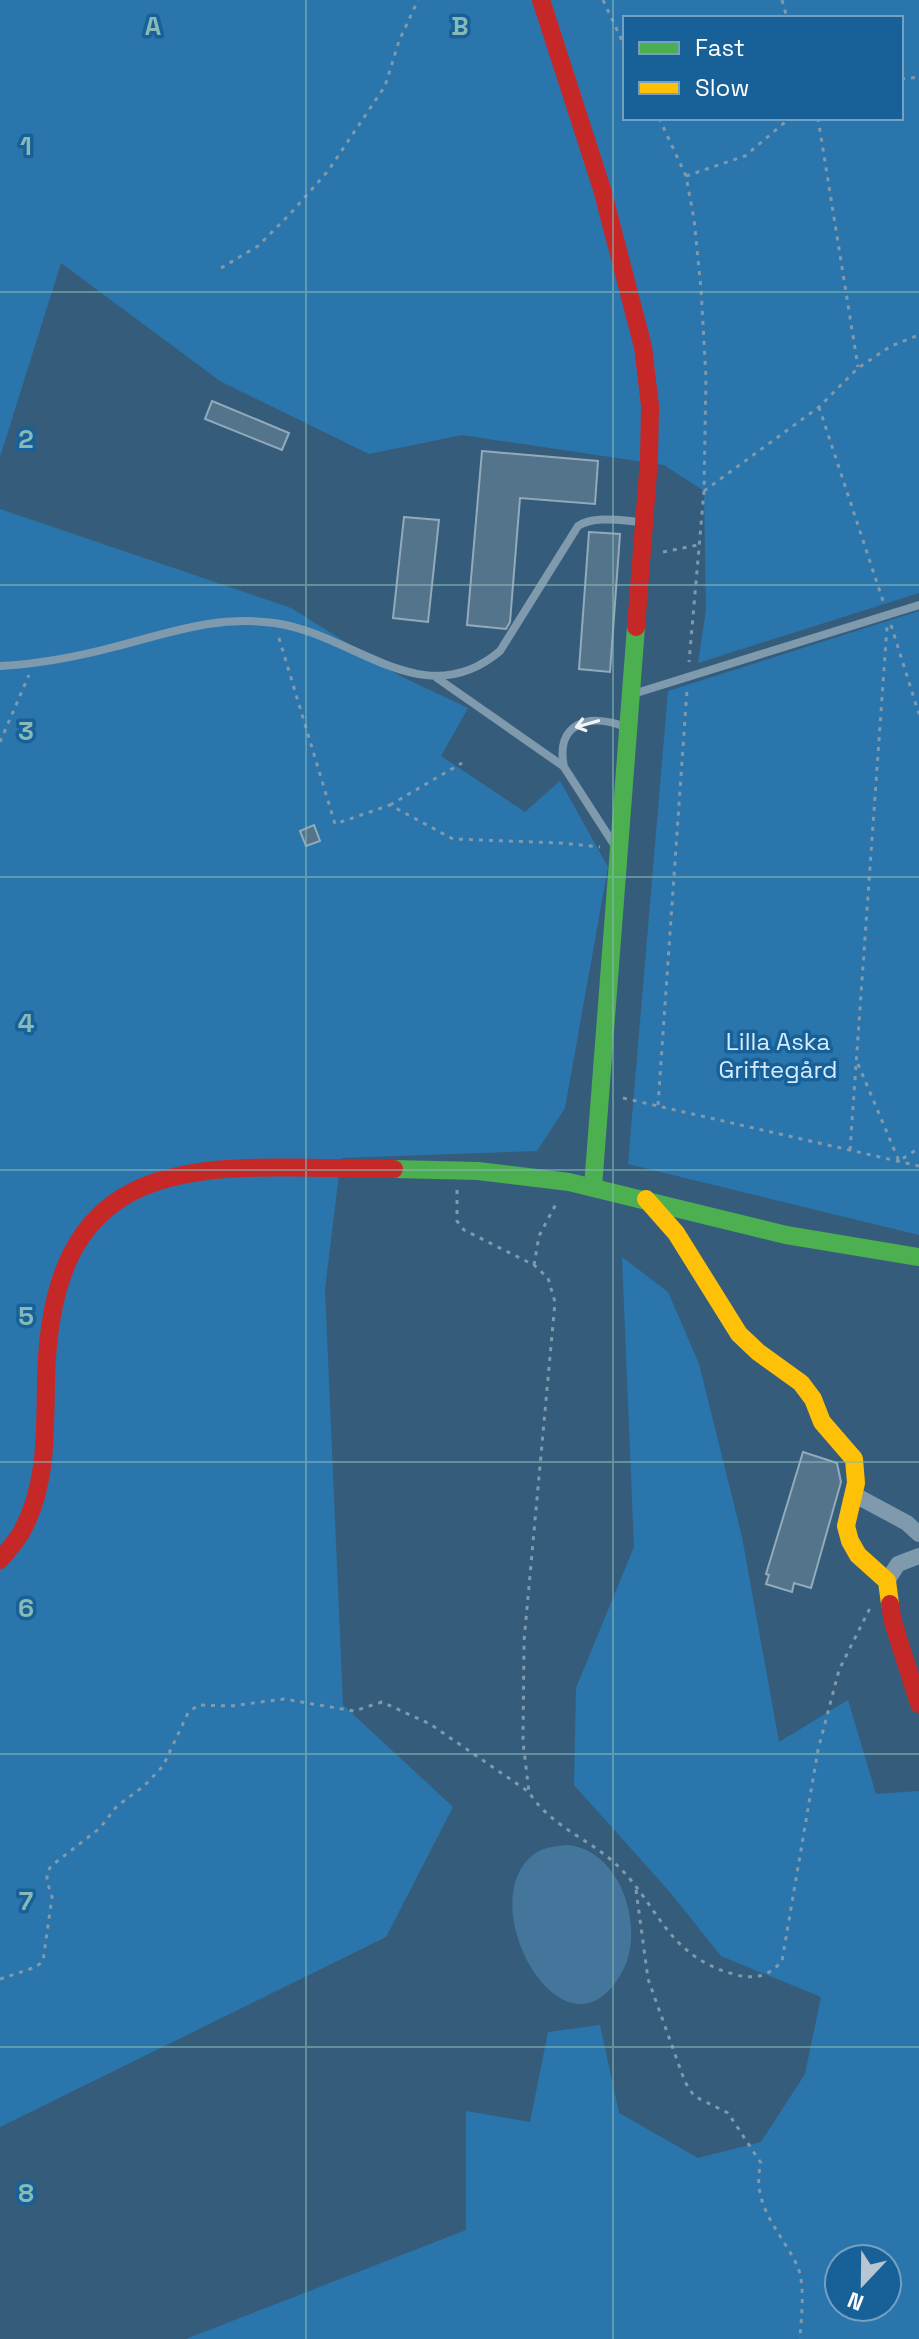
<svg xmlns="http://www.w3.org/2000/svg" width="919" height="2339" viewBox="0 0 919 2339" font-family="'Space Grotesk',sans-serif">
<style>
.green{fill:#2a76ac;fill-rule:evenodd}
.water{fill:#44769c}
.building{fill:#54748b;stroke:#93aabb;stroke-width:2}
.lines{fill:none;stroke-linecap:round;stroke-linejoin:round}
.path{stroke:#7f99ad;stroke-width:3;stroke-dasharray:4 6;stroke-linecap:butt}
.lane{stroke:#7f99ad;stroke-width:8}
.street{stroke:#7f99ad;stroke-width:16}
.fast{stroke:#4caf50;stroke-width:18}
.slow{stroke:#ffc107;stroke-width:18}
.jam{stroke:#c62828;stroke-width:18}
.oneway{stroke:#f2f5f7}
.grid{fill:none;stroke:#87bab6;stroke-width:2;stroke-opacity:0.55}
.labels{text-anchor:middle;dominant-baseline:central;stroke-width:7;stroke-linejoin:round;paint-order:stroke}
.park-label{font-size:24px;fill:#d3ebfc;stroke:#186198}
.grid-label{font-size:26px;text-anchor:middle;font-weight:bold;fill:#87bab6;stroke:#186198;stroke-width:7;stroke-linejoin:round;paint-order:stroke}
</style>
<rect width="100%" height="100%" fill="#355d7b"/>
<g class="green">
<path d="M0,0H919V593L698,663L706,610L704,491L664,465L462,435L369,454L220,381L61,263L0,457ZM625,18H901V118H625Z"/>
<path d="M0,509L291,608L400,676L468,708L441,756L525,812L560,781L608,867L565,1108L537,1151L341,1158L325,1289L343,1705L453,1807L386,1937L0,2127Z"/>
<path d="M919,611V1235L628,1164L668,691Z"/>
<path d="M622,1257L668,1292L699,1364L742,1537L779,1742L848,1700L876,1794L919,1791V2339H186L466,2230V2111L530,2122L548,2032L600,2025L619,2113L698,2158L761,2142L805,2074L821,1997L721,1956L669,1891L574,1785L576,1688L634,1547ZM839,2259H887V2307H839Z"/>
</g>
<path class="water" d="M568,1845C621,1850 646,1929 622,1972C566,2074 469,1904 534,1854C544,1847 556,1846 568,1845Z"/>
<g class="building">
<path d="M212,401L289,433L282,450L205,419Z"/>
<path d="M482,451L598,461L595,504L520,498L510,622L506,629L467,625Z"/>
<path d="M404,517L439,520L428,622L393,618Z"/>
<path d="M589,532L620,534L610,672L579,669Z"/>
<path d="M314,825L320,841L306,846L300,831Z"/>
<path d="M803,1452L837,1463L841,1482L811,1588L794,1583L792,1592L766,1584L769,1575L766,1574Z"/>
</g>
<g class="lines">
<g class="path">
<path d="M603,0L625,47"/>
<path d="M782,0L787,18"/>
<path d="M901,79L919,77"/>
<path d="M659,118L686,176L694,219L701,289L706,378L704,491L689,662"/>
<path d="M818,118L858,367"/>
<path d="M686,176L745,156L790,118"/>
<path d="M221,268L258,246L290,214L328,171L385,86L399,41L418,0"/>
<path d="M819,407L884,604"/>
<path d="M704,491L819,407L858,368L891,346L919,335"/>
<path d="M663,552L698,545"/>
<path d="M891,625L919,714"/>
<path d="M279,638L335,824L390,805L453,839L561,843L600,847"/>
<path d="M0,742L29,675"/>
<path d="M390,805L462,763"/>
<path d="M858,1064L899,1161L919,1148"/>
<path d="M623,1098L919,1166"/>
<path d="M658,1105L687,690"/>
<path d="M850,1150L887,627"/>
<path d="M457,1190V1221L464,1230L534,1265L548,1278L555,1302L524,1641L523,1742L529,1792"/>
<path d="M534,1265L539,1236L557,1202"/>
<path d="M636,1890L648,1979L685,2082L694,2096L728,2113L761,2163C750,2204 781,2232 797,2265C806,2286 801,2317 800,2339"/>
<path d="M0,1979L36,1967L43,1961L52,1897L47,1881V1873L51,1866L100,1828L117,1806L144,1786L163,1766L188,1713L198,1705L231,1706L284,1699L354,1711L382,1702L430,1724L529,1792C547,1822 583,1837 609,1858C658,1899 662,1954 733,1974C754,1980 768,1977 782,1961L818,1750L839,1670L870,1608"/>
</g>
<g class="lane">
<path d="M0,666C38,664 76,657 114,647C169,633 216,615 274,623C355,634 423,716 500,651L578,526C595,515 624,521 643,522"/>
<path d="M437,678L563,766"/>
<path d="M633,694L919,605"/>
<path d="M615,846L564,767C555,724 588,713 623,726"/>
</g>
<g class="street">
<path d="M853,1494L907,1523L919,1534"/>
<path d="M887,1581L898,1564L919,1556"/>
</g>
<g class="fast">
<path d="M394,1169L478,1171L569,1182L786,1235L919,1257"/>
<path d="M593,1187L636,627"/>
</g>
<path class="slow" d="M646,1199L676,1233L739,1334L758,1352L801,1383L813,1399L822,1422L854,1459L856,1483L846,1526L850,1541L858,1555L887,1581L890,1604"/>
<g class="jam">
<path d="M541,0L602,189L643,347L650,406L649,459L636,627"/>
<path d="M0,1560C7,1551 17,1541 22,1531C47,1486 45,1432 46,1382C50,1137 209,1168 394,1169"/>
<path d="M890,1604L893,1622L919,1704"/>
</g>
</g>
<defs><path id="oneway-shaft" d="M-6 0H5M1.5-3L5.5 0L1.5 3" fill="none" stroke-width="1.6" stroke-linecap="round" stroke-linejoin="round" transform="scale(2)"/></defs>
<use class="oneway" href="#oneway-shaft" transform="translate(587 724) rotate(164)"/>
<path class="grid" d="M306,0V2339M613,0V2339M0,292H919M0,585H919M0,877H919M0,1170H919M0,1462H919M0,1754H919M0,2047H919"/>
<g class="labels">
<g class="park-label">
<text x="778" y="1041">Lilla Aska<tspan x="778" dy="28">Griftegård</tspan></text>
</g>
</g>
<g class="grid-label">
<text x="153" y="35">A</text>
<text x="460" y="35">B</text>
<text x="26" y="155">1</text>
<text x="26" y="448">2</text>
<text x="26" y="740">3</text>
<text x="26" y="1032">4</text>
<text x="26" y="1325">5</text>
<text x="26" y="1617">6</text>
<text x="26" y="1910">7</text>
<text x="26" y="2202">8</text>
</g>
<rect x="623" y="16" width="280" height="104" fill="#186198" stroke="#74a0c1" stroke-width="2"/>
<rect x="639" y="42" width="40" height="12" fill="#4caf50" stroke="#74a0c1" stroke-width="2"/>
<text x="695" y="56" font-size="24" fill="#ffffff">Fast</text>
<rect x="639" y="82" width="40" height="12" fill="#ffc107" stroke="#74a0c1" stroke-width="2"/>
<text x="695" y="96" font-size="24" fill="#ffffff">Slow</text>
<g transform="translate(863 2283) rotate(202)"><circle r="38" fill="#186198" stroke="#74a0c1" stroke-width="2"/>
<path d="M0-6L14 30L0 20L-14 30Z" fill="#b8c6d1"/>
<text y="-12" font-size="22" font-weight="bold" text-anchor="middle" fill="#ffffff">N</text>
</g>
</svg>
